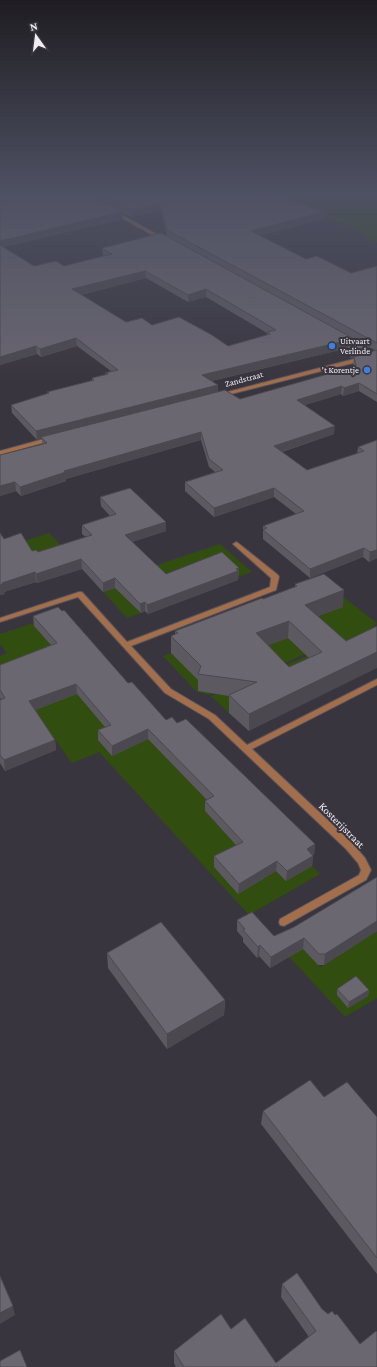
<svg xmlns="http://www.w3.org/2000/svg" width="377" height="1367" viewBox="0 0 377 1367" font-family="'Crimson Pro',serif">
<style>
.green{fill:#314d10}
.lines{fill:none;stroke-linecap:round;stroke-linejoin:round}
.street-casing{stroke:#56525b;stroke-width:2}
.street{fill:#a26e4c;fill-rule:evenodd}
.wall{fill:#5c5961;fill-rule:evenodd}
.shaded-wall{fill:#4b484f}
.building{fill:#6b6771;stroke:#4b484f;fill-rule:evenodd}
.shop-dot{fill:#3f7fe0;stroke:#39353e;stroke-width:1.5}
.labels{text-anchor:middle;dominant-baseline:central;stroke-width:4;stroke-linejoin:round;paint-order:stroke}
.far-poi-label{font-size:9px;fill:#efedf3;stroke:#39353e;text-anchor:start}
.far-street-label{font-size:9px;fill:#efedf3;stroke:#39353e}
.street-label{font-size:11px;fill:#efedf3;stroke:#39353e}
</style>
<rect width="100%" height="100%" fill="#39353e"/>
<g class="green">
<path d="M265,194H377V243L360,235L365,233Z"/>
<path d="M49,533L80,566L0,549Z"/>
<path d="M220,544L252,572L240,576L226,565L124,596L141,613L127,618L99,587L151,567Z"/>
<path d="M333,589L377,623L371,628L377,632L266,695L229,713L211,696L338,643L336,641L209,695L197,692L163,656L171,653L187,668Z"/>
<path d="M58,615L35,626L58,653L146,717L214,807L205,811L221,829L230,824L286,881L312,866L320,874L249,915L99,752L72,763L0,663V656L7,653L0,644V634Z"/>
<path d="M377,931V998L345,1017L279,946L293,938L320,967Z"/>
</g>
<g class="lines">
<g class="street-casing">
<g id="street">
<path d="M113,211H115L167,240L163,241L113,213Z"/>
<path d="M377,353V357L219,397L216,395Z"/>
<path d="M51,437L53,438V440L0,455V451Z"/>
<path d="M236,542L238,543L278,575L279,577L276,590L131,646L171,689L215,715L247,745L377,679V685L252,749L352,843L365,858L371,870L366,880L284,926L280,925L279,922L280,919L359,875L361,870L358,863L346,849L209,719L165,693L78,597L0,622V618L79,592H82L127,642L270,587L271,578L234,545L233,544Z"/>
</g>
</g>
<use href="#street" class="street"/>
</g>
<g class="wall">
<path d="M0,194H278L324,212V219L260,235L306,259L351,273L377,266V402L359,391L343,396L341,394L305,405L334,434L282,452L307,470L357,454L358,447L377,440V558L369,562L363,557L310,578L263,539V526L296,514L274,497L214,517L185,491V482L215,472L209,467L201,440L66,479V481L21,496L16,491L0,496L42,444V439L37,440L12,413L11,405L47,394V392L92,381V378L105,375V373L111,371L77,346L41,357L37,354L0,365ZM161,210L167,237L102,248L103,256L64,266H34L3,247L123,219L122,213L131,217ZM146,278L188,302L206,297L267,333V335L228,346L152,325L126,322L81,295ZM369,347L375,350L368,352ZM348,348L351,359L354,358L353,365V367L240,399L218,392V385L212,381Z"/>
<path d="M100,497L166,531L132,542L166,574L239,568L238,580L148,614L145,611L141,613L115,588L103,592L82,569L37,583L36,582L4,592L5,594L0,595V533L4,539L32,551L38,552L86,537L82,534V525L110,516L101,506Z"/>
<path d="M295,584L343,607L318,616L346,641L249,731L229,713V696L198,691V680L171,653V636L175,634V631L295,587ZM288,638L309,658L289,667L268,645Z"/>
<path d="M33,616L128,683L166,720L177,723L315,844L314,855H313L312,866L286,881L276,871L238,894L214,867V856L236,845L205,811V801L207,800L148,739L112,756L98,740V730L105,727L77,694L35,710L55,740L56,750L5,771L0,763V700L1,699L0,698V665L51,645L34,626Z"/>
<path d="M377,877V931L324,965H318L303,949L270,968L259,956L257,958L243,942V938L237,931V920L274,936L294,927Z"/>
<path d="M107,953L225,1000L224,1015L167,1049L108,968Z"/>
<path d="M337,989L369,990L368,996L348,1008L337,995Z"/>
<path d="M324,1097L377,1117V1274L261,1124L263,1111Z"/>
<path d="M282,1284L322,1309L377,1367H176L174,1363V1351L231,1329L276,1363L309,1337L281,1297Z"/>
</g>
<g class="shaded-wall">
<path d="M160,204L161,210L131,217V210Z"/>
<path d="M122,212L123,219L0,248V241Z"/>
<path d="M324,212V219L251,238V231Z"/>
<path d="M145,271L146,278L72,297V289Z"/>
<path d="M206,289V297L188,302V295Z"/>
<path d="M76,338L77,346L41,357L40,349Z"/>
<path d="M349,340L348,348L202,383V375Z"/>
<path d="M36,346L37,354L0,365V357Z"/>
<path d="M369,347L368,354L354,357V358L351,359L352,351Z"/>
<path d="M359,383V391L343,396L344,388Z"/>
<path d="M218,385V393L41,437L42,439L37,440L36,431Z"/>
<path d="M342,386L341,394L296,408L297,400Z"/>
<path d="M335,426L334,434L274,454V446Z"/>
<path d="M201,432V440L66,479V481L21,496L20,487L64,471Z"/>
<path d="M15,482L16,491L0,496V486Z"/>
<path d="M274,488V497L214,517V508Z"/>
<path d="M166,522V531L125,544V535Z"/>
<path d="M364,548L363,557L310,578V569Z"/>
<path d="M377,550V558L369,562L370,552Z"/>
<path d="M81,559L82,569L37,583L36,574Z"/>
<path d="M239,568L238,580L148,614L147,605Z"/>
<path d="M35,572L36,582L4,592L5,594L0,595V585L2,583Z"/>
<path d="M115,578V588L103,592V583Z"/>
<path d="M344,590L343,607L304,621L305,605Z"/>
<path d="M145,602V611L141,613L140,604Z"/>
<path d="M289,621L288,638L255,650L256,633Z"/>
<path d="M377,652V668L249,731V714Z"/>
<path d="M76,684L77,694L30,712L29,701Z"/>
<path d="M148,729V739L112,756V746Z"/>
<path d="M55,740L56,750L5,771L4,760Z"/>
<path d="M315,844L314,855L306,860L307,849Z"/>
<path d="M313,856L312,866L286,881L287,871Z"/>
<path d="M277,861L276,871L238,894L239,884Z"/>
<path d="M377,921V931L324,965L325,954Z"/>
<path d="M304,938L303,949L270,968L271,957Z"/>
<path d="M260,945L259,956L257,958L258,947Z"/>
<path d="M369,990L368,996L348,1008L349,1002Z"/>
<path d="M225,1000L224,1015L167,1049V1034Z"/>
<path d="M13,1306L15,1315L0,1324V1313Z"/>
</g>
<g class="building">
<path d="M0,194H89L122,212L0,241Z"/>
<path d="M100,194H278L324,212L251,231L306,259L317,256L351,273L377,266V343L167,230L160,204L131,210Z"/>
<path d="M161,233L369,347L352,351L349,340L202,375L218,385L36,431L11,405L49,393L47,392L94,380L92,378L108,374L105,373L118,370L76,338L40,349L36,346L0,357V245L34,266L56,261L64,266L112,254L102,248ZM145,271L188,295L206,289L276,330L267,332L270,334L228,346L212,335L179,317L152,325L142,318L126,322L72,289Z"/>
<path d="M377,350V394L359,383L344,388L342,386L297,400L335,426L274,446L307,470L364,451L358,447L377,440V550L370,552L364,548L310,569L263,530L267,528L263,526L304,511L274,488L214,508L185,482L223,470L209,459L201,432L64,471L66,472L20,487L15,482L0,486V455L47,443L41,437L225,390L240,399L356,366L354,357Z"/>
<path d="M130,488L166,522L125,535L166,574L222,552L239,568L236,569L238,571L147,605L145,602L140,604L115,578L103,583L81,559L36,574L35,572L2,583L3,584L0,585V533L4,539L21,533L32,551L36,550L38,552L92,535L82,525L116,514L100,497Z"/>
<path d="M324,574L344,590L305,605L346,641L377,626V652L249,714L229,695L257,682L198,674L201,666L171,636L178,633L175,631L262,598L263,599L297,586L295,584ZM289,621L322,652L289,667L256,633Z"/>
<path d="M58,607L62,611L64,610L128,683L132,682L166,720L172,717L177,723L186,719L315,844L307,849L313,856L287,871L277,861L239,884L214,856L243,842L205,801L214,796L148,729L112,746L98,730L111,725L76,684L29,701L55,740L4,760L0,755V700L5,698L0,690V665L57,643L33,616Z"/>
<path d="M377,877V921L325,954H319L304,938L271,957L260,945L258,947L243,930L245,929L237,920L252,912L274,936L294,927Z"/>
<path d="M161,922L225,1000L167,1034L107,953Z"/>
<path d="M356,976L369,990L349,1002L337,989Z"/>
<path d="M310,1080L324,1097L347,1082L377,1117V1258L263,1111Z"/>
<path d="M297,1273L322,1309L328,1314L332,1311L335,1315L337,1314L360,1344L376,1331L377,1332V1367H184L174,1351L221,1314L231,1329L245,1318L276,1363L316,1331L282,1284Z"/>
<path d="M0,1276L13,1306L0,1313Z"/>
<path d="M20,1350L27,1367H0V1361Z"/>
</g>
<linearGradient id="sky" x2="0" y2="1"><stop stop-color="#1f1d22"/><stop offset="0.5" stop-color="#4e5163"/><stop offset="1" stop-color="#4e5163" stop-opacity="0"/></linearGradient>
<rect width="377" height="385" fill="url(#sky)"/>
<g class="shop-dot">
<circle cx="332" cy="346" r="4"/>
<circle cx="367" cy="370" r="4"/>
</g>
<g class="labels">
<g class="far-poi-label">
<text x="340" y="341">Uitvaart<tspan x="340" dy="10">Verlinde</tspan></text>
<text x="359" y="370" text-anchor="end">'t Korentje</text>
</g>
<g class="far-street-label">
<text transform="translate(244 379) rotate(-15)">Zandstraat</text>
</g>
<g class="street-label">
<text transform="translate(342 825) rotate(45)">Kosterijstraat</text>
</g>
</g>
<g transform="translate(36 36) rotate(346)" stroke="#39353e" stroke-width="3" paint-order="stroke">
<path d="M0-3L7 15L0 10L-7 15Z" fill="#efedf3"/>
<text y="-6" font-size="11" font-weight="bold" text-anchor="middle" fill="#efedf3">N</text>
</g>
</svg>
